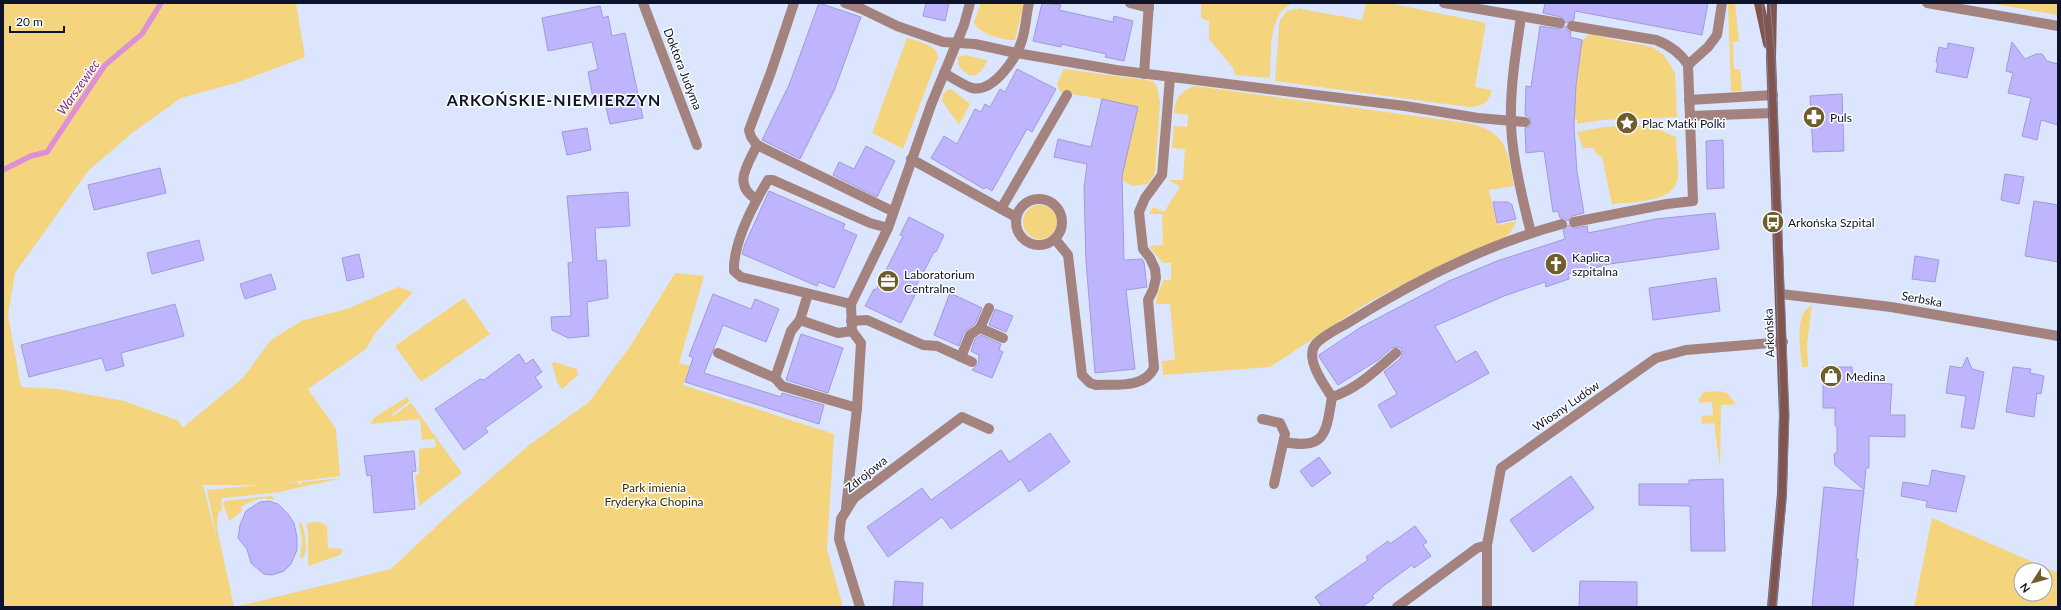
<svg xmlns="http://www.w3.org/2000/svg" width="2061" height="610" viewBox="0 0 2061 610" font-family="Lato,sans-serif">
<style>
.green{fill:#f5d47e;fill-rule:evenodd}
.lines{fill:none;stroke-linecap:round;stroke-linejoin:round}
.stream{stroke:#dc91d6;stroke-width:5.5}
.building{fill:#beb5fe;stroke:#a19ad9}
.street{stroke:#a4837e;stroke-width:10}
.secondary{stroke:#82544d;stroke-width:10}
.tram{stroke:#7a829a;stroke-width:1}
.labels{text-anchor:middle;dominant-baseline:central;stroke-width:3;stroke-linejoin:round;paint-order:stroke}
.street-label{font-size:12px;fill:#0d132a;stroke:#fff}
.poi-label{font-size:12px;fill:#0d132a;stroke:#fff;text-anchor:start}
.park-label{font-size:12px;fill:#3b2c00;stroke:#fff}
.water-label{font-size:13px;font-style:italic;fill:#842c80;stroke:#fff}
.district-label{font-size:16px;font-weight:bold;letter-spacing:1px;fill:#0d132a;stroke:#fff}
</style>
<rect width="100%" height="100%" fill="#dbe5fe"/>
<g class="green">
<path d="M3,3H296L305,57L239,82L181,98L132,133L88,171L15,273L8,315L21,387L58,389L124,401L179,421L182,428L243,378L270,341L301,321L350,308L398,287L413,292L376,332L366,349L308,389L336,429L340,476L284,483L298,482L299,485L302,484L301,482L342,478L279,492L223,498L221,500L222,509L218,514L217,528L234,607L391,569L445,518L528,446L589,402L631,345L675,273L704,276L679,363L690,366L683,385L834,434L827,549L843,607H3ZM203,485H260L207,490L218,544Z"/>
<path d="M981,3H1024L1015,40C1005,41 976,33 974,22Z"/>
<path d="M1201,3H1296C1268,7 1271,56 1270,78L1235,75L1233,68L1209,39V21L1201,18Z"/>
<path d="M1366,3H1389L1486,23L1475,87L1492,90C1489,103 1481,107 1468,107L1275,81L1279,26L1280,20L1287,11L1301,8V9L1362,20Z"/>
<path d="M1728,3H1735L1739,41L1733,42L1734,69H1740L1742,91H1731Z"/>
<path d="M1989,3H2058V15Z"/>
<path d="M1589,33L1611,39L1652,47L1664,55L1675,73L1677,117L1602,120L1577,124V119H1574L1576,85L1582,40L1587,37Z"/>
<path d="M907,38C918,42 936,44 938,57L903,149L872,133Z"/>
<path d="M965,55L987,60C981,77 969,82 958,64V57Z"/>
<path d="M1064,69L1153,81L1157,87L1160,103L1155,173L1148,184L1132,186L1120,179L1138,107L1102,99L1060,92L1057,83Z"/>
<path d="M1195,86L1467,123C1508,132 1507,150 1514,186L1489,190L1497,225L1517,221L1510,233L1503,239L1445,263L1369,302L1270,367L1163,375L1162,361L1175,360L1170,304H1156L1157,295L1164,280H1171V263H1163L1151,249L1150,246L1163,245L1162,214H1149L1153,207L1164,212L1180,187L1169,180H1183L1185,149L1172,148L1174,126L1187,127L1188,115L1174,113C1175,99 1181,90 1195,86Z"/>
<path d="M951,89L970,104L959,125L942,101C942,95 944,90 951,89Z"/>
<path d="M1636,125L1653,127L1676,137C1676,150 1679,164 1678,177C1676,203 1631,202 1612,204L1602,157L1597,155L1594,148H1583L1577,132L1604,127Z"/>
<circle cx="1040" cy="222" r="17"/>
<path d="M464,298L490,334L421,382L395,346Z"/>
<path d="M1812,305L1807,345L1808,367H1802C1801,349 1793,314 1812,305Z"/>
<path d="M554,362L577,369L578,375L562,389L557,382L552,364Z"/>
<path d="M1720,391L1727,393L1735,403L1733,405H1721L1720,468L1714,423L1703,424L1701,422L1702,416L1713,415L1712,402L1701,403L1698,400L1704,392Z"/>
<path d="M407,397L410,401L392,414L393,416L411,403L462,473L419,506L415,475L419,474V449L436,447L435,439L422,440L420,419L370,424L375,417Z"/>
<path d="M272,496L274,500C263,496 252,500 242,506L241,512L229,521L223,503L224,501Z"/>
<path d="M1932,518L2058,573V607H1914ZM2021,570H2045V594H2021Z"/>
<path d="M299,521L302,524C305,533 309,552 302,559L300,556L302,542Z"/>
<path d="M320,522L327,526L328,548L343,549L340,555L308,566V536L307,523Z"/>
</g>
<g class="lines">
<path class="stream" d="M3,170L31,156L47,152L105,65L142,34L161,3"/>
</g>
<g class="building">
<path d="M819,3L861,17L834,91L800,159L762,140L789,85Z"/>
<path d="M926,3H949L945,21L923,16Z"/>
<path d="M1042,3L1061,5L1059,10L1113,22L1114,16L1133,21L1124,61L1105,57L1106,54L1061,44V47L1033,41Z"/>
<path d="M1545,3H1708L1702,35L1575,11L1574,20L1566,23L1561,17L1543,13Z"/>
<path d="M600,6L603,18L608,16L612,36L625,33L643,118L610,124L603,96L593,98L588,72L598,69L592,42L548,51L542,18Z"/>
<path d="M1540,26L1559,29L1566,26L1568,31L1571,32L1570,37L1582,40L1576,85L1574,127L1577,172L1584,213L1572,216L1568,221L1564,218H1560L1558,211L1553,212L1544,151L1526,153L1525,128L1530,126L1531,122L1529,117L1525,115L1526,86L1531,87Z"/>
<path d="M2012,42L2025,59L2036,54H2042L2047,61L2058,64V125L2041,120L2037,140L2022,136L2031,98L2008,93L2013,73L2006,71Z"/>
<path d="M1948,43L1974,48L1967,78L1936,72L1938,63L1936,62L1939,47L1947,49Z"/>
<path d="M1017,69L1056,89L1032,132L1027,129L992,191L986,187L984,189L931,158L944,136L957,144L975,109L981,112L985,104L990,107L1000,89L1005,92Z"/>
<path d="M1842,94L1844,151L1813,152L1810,96Z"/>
<path d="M1102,99L1138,107L1122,176L1124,260L1142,259L1144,262L1147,287L1126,290L1135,369L1095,373L1086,261L1084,188L1087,164L1054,157L1058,139L1091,147Z"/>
<path d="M587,128L591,150L567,155L562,132Z"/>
<path d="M1723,140L1724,188L1707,189L1706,141Z"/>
<path d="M866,146L895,161L877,197L833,175L839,162L854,169Z"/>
<path d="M160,168L166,193L94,210L88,185Z"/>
<path d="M2005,174L2024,177L2019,204L2001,200Z"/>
<path d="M769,191L845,224L843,229L857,235L834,288L819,282L817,286L742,254L745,244Z"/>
<path d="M628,192L630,226L595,228L597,261L606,260L608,298L587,302L589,336L568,338L552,330L551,317L571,316L568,263L573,262L567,196Z"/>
<path d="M2034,201L2058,205V262L2025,256Z"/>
<path d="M1493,202H1508L1512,205L1516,219L1497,223Z"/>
<path d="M1715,213L1719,249L1610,264L1568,274L1569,279L1546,287L1545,282L1504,296L1435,326L1456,362L1476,351L1489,373L1391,428L1378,405L1397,394L1384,372L1401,358L1402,352L1401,348L1398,347L1392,348L1378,360L1338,385L1319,357V355L1361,327L1449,281L1497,261L1565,239L1563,230L1568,225L1575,228L1587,226L1588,233L1656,219Z"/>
<path d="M909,217L944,235L936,252H934L916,286L919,287L901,323L865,306L874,289L876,290L903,236L900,235Z"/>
<path d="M199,240L204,260L152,274L147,253Z"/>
<path d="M359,254L364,277L347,281L342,258Z"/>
<path d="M1915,256L1939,260L1935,282L1912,279Z"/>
<path d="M271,274L276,289L245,299L240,284Z"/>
<path d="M1716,278L1720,311L1653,320L1649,288Z"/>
<path d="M950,293L982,308L975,324L964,332L959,346L934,335Z"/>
<path d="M713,294L751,309L755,299L779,309L766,342L723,325L704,373L781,397L782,393L824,405L819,424L685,382L693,358L689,356Z"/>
<path d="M175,304L184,336L121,353L124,366L106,371L102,358L29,377L21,345Z"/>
<path d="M995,309L1013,316L1006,332L989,325Z"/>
<path d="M801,334L843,348L828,393L786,380Z"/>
<path d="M981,335L1001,344L999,350L1003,352L992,378L972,370L978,364L979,355L971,351L975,339Z"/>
<path d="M519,354L526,364L533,359L542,372L535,377L542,387L485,428L488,432L464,450L435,409L480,379L484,380Z"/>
<path d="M1967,357L1972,369L1984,372L1974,429L1961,427L1966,396L1946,393L1950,366L1962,368Z"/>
<path d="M1823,367H1852L1853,382L1892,384L1890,415H1905V437L1869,436V468H1866L1864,490L1835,465L1834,454L1837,452V428L1835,425V408H1823Z"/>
<path d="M2013,367L2031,369L2030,373L2044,376L2041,394L2037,393L2034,417L2006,412Z"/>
<path d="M1050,433L1070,462L1029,492L1021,479L951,529L942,517L888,557L867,527L922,488L931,500L1001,450L1009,462Z"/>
<path d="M414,451L416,471L412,472L415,509L374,513L371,475L367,476L364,456Z"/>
<path d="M1319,457L1331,473L1312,487L1300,471Z"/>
<path d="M1932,470L1965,476L1956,512L1926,507L1927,501L1901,496L1903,482L1929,486Z"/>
<path d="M1571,476L1594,508L1533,552L1510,520Z"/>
<path d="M1723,479L1725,551H1691L1690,506L1639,505V484H1689V480Z"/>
<path d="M1824,487L1864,491L1856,559H1858L1853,607H1812Z"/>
<path d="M269,501L278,504L288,514L294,523L297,537V550L291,564L284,571L272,575L264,574L251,563L247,549L238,538L240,525L246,511L260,502Z"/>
<path d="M1415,526L1427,542L1423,545L1431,556L1414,568L1412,565L1382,587L1372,596L1374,598L1362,607H1322L1315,597L1368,560L1366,557L1388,541L1390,544Z"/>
<path d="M895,581L923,583L922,607H893Z"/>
<path d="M1580,581L1637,582V607H1579Z"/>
</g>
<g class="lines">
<g class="street">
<path d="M643,3L697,145"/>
<path d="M845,3L862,9L897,26L943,42L975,44L1016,53L1116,70L1405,106L1478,118L1525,122"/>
<path d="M1130,3L1149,8"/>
<path d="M1444,3L1560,23"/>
<path d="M1927,3L2058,26"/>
<path d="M1521,17C1516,51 1510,87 1511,121C1511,153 1523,202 1531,233"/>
<path d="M1572,26L1656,40C1669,45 1680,52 1688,65L1693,201L1667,204L1574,222"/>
<path d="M1688,65L1708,47L1717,35L1722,3"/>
<path d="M944,73C953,78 963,85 972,88C994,93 1017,57 1022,40C1026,28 1026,15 1029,3"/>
<path d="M1144,74L1149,3"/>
<path d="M1689,100L1773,95"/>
<path d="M1690,116L1773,113"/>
<path d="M757,145L892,211"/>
<path d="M911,159L1016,217"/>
<circle cx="1039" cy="222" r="23"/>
<path d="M756,199C732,184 748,165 757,145L751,137L749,130L771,72L794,3"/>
<path d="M1001,209L1067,95"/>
<path d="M1055,239L1068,255L1082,375L1090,383L1096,385C1115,384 1144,389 1154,368L1148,300L1153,290L1156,278L1155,269L1150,258L1143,249L1139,212L1145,198L1162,175L1170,77"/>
<path d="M808,294L800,320L838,333L852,331"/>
<path d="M1781,294L1891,307L2058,336"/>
<path d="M851,304L741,277L734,271C733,242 753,205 768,180H773L870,223L888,228"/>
<path d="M800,320L791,331L775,378L782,386L857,408L846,508"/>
<path d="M851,321L867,320L923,345L937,346L972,362"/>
<path d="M980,328L989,308"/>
<path d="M718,353L775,378"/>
<path d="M961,357L970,335L980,328L1003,338"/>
<path d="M1332,397C1324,385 1305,359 1315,345C1323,335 1340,328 1351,321C1416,280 1488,244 1562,224"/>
<path d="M857,408L861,343L852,331L851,304L888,228L931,105L964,25L970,3"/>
<path d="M1262,419L1280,423L1285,434L1274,484"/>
<path d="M1284,442C1326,450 1326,433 1332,397C1357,389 1376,370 1396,353"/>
<path d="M860,607L839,539L841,519L854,498L962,417L989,429"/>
<path d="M1397,607L1477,548L1487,545"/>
<path d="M1487,607V545L1501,468L1656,358L1686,350L1783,342"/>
</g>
<g class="secondary">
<path d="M1759,3L1768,44"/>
<path d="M1772,607L1782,494L1784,416L1771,58L1772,3"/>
</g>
<g class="tram">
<path d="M1762,3L1767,56L1780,386L1778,498L1768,607"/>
<path d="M1770,3L1775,57L1789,415L1786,499L1776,607"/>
</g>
</g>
<defs>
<g id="pharmacy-disc" transform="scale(1.15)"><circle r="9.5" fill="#705d2c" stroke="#fff"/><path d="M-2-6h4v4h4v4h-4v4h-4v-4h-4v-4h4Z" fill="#fff"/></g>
<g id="sight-disc" transform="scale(1.15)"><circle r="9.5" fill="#705d2c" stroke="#fff"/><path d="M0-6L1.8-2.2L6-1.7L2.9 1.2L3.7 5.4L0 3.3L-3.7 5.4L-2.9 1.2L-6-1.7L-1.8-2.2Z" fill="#fff"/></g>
<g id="bus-disc" transform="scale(1.15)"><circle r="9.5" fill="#705d2c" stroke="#fff"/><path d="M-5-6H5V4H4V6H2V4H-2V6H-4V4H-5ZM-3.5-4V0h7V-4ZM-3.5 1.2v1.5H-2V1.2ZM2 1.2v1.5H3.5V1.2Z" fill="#fff"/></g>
<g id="church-disc" transform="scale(1.15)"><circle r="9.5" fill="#705d2c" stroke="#fff"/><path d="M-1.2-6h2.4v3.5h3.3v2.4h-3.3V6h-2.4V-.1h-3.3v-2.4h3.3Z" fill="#fff"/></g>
<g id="office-disc" transform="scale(1.15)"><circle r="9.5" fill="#705d2c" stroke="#fff"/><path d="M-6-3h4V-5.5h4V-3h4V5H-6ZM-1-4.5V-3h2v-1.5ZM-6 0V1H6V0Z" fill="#fff"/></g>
<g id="shop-disc" transform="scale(1.15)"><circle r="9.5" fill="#705d2c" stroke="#fff"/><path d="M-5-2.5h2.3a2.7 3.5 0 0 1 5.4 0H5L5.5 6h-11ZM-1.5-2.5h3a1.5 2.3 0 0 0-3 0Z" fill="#fff"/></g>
</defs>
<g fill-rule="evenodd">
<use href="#pharmacy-disc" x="1814" y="117"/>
<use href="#sight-disc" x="1627" y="123"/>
<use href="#bus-disc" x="1773" y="222"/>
<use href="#church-disc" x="1556" y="264"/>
<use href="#office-disc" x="888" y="281"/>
<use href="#shop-disc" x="1831" y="376"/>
</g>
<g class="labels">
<g class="street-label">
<text transform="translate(683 69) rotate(69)">Doktora Judyma</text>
<text transform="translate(1922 299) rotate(10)">Serbska</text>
<text transform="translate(1769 333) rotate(-92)">Arkońska</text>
<text transform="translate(1566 406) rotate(-35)">Wiosny Ludów</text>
<text transform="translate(866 474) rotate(-39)">Zdrojowa</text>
</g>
<g class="poi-label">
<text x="1830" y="117">Puls</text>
<text x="1642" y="123">Plac Matki Polki</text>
<text x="1788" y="222">Arkońska Szpital</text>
<text x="1572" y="257">Kaplica<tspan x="1572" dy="14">szpitalna</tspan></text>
<text x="904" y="274">Laboratorium<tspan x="904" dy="14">Centralne</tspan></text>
<text x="1846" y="376">Medina</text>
</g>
<g class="park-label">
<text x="654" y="487">Park imienia<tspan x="654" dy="14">Fryderyka Chopina</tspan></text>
</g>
<g class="water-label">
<text transform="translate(78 87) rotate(-55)">Warszewiec</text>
</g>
<g class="district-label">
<text x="554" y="99">ARKOŃSKIE-NIEMIERZYN</text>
</g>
</g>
<rect width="2061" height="610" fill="none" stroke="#0d132a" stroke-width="8"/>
<g transform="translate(2033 582) rotate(234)"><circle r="19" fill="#ffffff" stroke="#9ea1aa"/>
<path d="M0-3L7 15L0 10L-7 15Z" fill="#705d2c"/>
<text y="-6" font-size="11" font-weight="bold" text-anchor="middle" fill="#0d132a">N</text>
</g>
<path d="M10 26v6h54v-6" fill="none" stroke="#0d132a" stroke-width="2"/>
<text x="16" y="26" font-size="12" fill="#0d132a" stroke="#ffffff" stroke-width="3" paint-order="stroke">20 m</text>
</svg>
